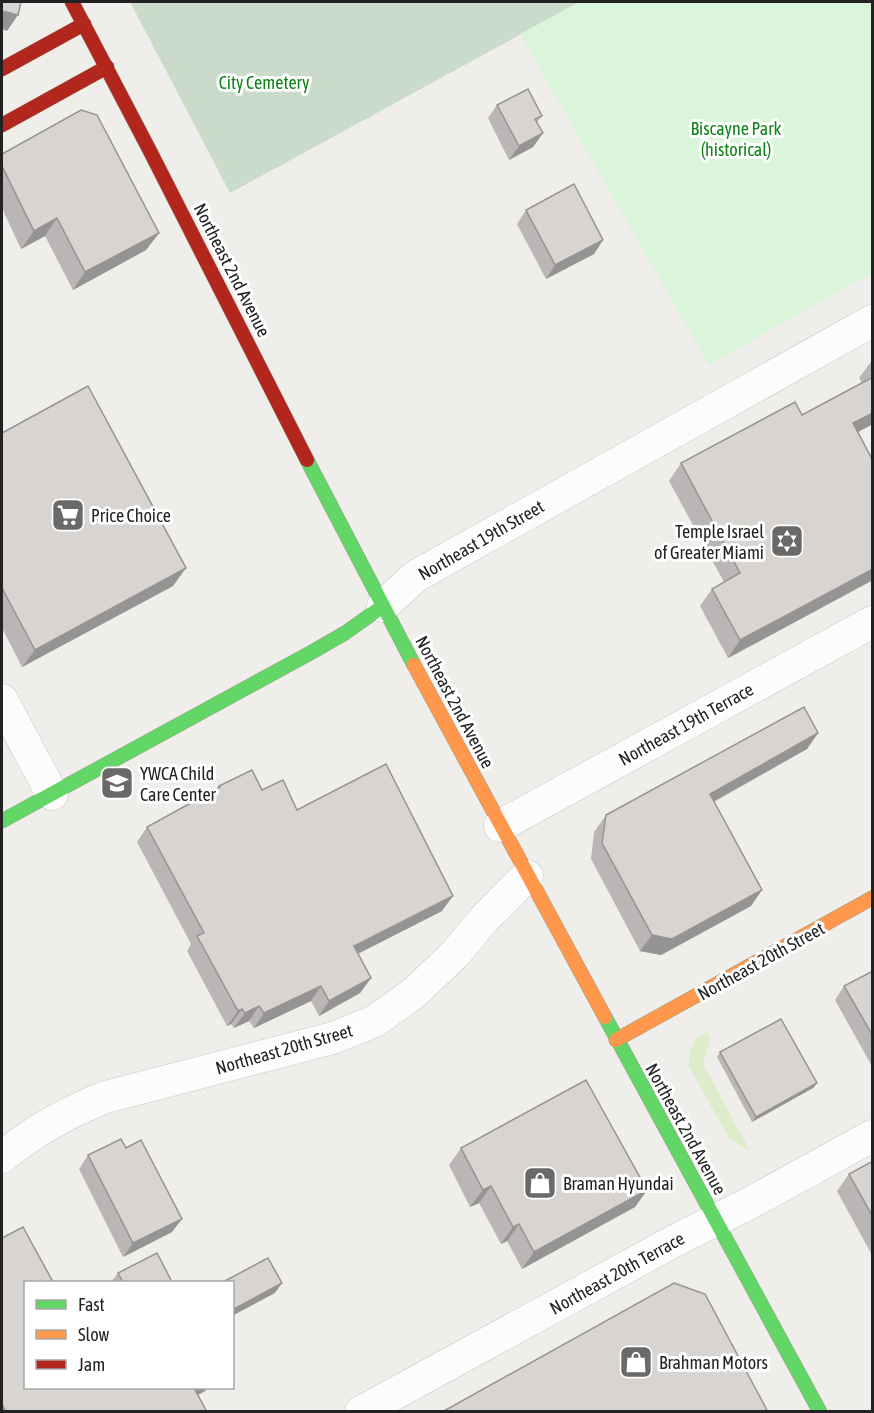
<svg xmlns="http://www.w3.org/2000/svg" width="874" height="1413" viewBox="0 0 874 1413" font-family="'Asap Condensed',sans-serif">
<style>
.grass{fill:#ddeccb}
.cemetery{fill:#cadbca}
.park{fill:#daf5da}
.lines{fill:none;stroke-linecap:round;stroke-linejoin:round}
.street-casing{stroke:#c9c8c7;stroke-width:33}
.fast-casing{stroke:#999a82;stroke-width:15}
.slow-casing{stroke:#999a82;stroke-width:15}
.jam-casing{stroke:#999a82;stroke-width:15}
.street{stroke:#fdfcfc;stroke-width:32}
.fast{stroke:#63d668;stroke-width:14}
.slow{stroke:#ff974d;stroke-width:14}
.jam{stroke:#b3261e;stroke-width:14}
.wall{fill:#b9b6b5}
.shaded-wall{fill:#969493}
.building{fill:#d7d4d2;stroke:#969493;stroke-width:1.5}
.labels{text-anchor:middle;dominant-baseline:central;stroke-width:6;stroke-linejoin:round;paint-order:stroke}
.park-label{font-size:18px;fill:#0c8416;stroke:#fff}
.street-label{font-size:18px;fill:#222;stroke:#fff}
.poi-label{font-size:18px;fill:#222;stroke:#fff;text-anchor:start}
</style>
<rect width="100%" height="100%" fill="#f0eeeb"/>
<path class="grass" d="M707,1031L711,1039L703,1064L750,1151L730,1140L689,1067L690,1052L695,1040Z"/>
<path class="cemetery" d="M130,2H580L230,193Z"/>
<path class="park" d="M579,2H872V272L709,365L520,34Z"/>
<g class="lines">
<g class="street-casing">
<g id="street">
<path d="M383,606L416,576L872,321"/>
<path d="M2,700L52,794"/>
<path d="M500,826L872,622"/>
<path d="M2,1157C34,1131 67,1112 106,1097L333,1038L375,1021L414,993L455,954L485,918L527,876"/>
<path d="M361,1412L676,1240L750,1203L872,1136"/>
</g>
</g>
<g class="fast-casing">
<g id="fast">
<path d="M307,460L414,665"/>
<path d="M2,821L312,652L345,633L383,606"/>
<path d="M605,1017L820,1412"/>
</g>
</g>
<g class="slow-casing">
<g id="slow">
<path d="M414,665L605,1017"/>
<path d="M616,1040L872,898"/>
</g>
</g>
<g class="jam-casing">
<g id="jam">
<path d="M72,2L151,153L307,460"/>
<path d="M2,69L84,24"/>
<path d="M2,125L107,67"/>
</g>
</g>
<use href="#street" class="street"/>
<use href="#fast" class="fast"/>
<use href="#slow" class="slow"/>
<use href="#jam" class="jam"/>
</g>
<g class="wall">
<path d="M497,105L542,116L537,122L543,133L533,147L509,160L488,118Z"/>
<path d="M2,154L159,233L146,250L73,290L45,236L21,249L2,208Z"/>
<path d="M526,210L603,240L594,254L546,279L517,224Z"/>
<path d="M873,359V424L857,432L873,461V580L728,658L700,606L712,589L724,582L669,481L681,463L802,415L862,383L859,378Z"/>
<path d="M2,433L173,586L22,667L2,628Z"/>
<path d="M818,733L807,749L714,802L751,906L661,955L640,951L591,859L594,832L606,815Z"/>
<path d="M219,786L262,790L297,810L442,911L358,954L371,978L360,993L319,1016L311,1001L254,1028L249,1021L234,1028L231,1024L227,1026L187,951L191,944L137,842L147,827L217,788Z"/>
<path d="M873,971V1068L835,1000L844,986Z"/>
<path d="M720,1052L817,1083L813,1088L752,1122L717,1057Z"/>
<path d="M461,1148L647,1190L635,1207L522,1269L507,1241L501,1244L479,1203L470,1207L449,1165Z"/>
<path d="M88,1155L172,1232L123,1257L79,1169Z"/>
<path d="M873,1161V1257L837,1191L849,1174Z"/>
<path d="M2,1238L26,1388H207L205,1391L198,1395L207,1412H2Z"/>
<path d="M118,1273L172,1282H111Z"/>
</g>
<g class="shaded-wall">
<path d="M2,11L18,15L7,31L2,29Z"/>
<path d="M543,133L533,147L509,160L519,146Z"/>
<path d="M57,218L45,236L21,249L34,231Z"/>
<path d="M159,233L146,250L73,290L85,272Z"/>
<path d="M603,240L594,254L546,279L555,265Z"/>
<path d="M873,413V424L841,441L853,423Z"/>
<path d="M186,568L173,586L22,667L35,650Z"/>
<path d="M873,569V580L728,658L740,640Z"/>
<path d="M818,733L807,749L698,810L710,794Z"/>
<path d="M762,890L751,906L661,955L640,951L652,935Z"/>
<path d="M453,896L442,911L343,961L354,946Z"/>
<path d="M371,978L360,993L319,1016L329,1001Z"/>
<path d="M321,986L311,1001L254,1028L264,1013Z"/>
<path d="M259,1006L249,1021L234,1028L245,1013Z"/>
<path d="M242,1009L231,1024L227,1026L238,1011Z"/>
<path d="M817,1083L813,1088L752,1122L756,1117Z"/>
<path d="M491,1186L479,1203L470,1207L483,1190Z"/>
<path d="M647,1190L635,1207L522,1269L534,1252Z"/>
<path d="M182,1219L172,1232L123,1257L133,1243Z"/>
<path d="M519,1224L507,1241L501,1244L513,1227Z"/>
<path d="M282,1283L275,1293L232,1316V1310Z"/>
<path d="M192,1388H207L205,1391L181,1404Z"/>
</g>
<g class="building">
<path d="M2,2H21L18,15L2,11Z"/>
<path d="M528,89L542,116L535,119L543,133L519,146L497,105Z"/>
<path d="M81,110L97,115L159,233L85,272L57,218L34,231L2,166V154Z"/>
<path d="M574,184L603,240L555,265L526,210Z"/>
<path d="M873,377V413L853,423L873,461V569L740,640L712,589L740,573L681,463L795,402L802,415Z"/>
<path d="M88,386L186,568L35,650L2,588V433Z"/>
<path d="M804,707L818,733L710,794L762,890L672,939L652,935L602,843L606,815Z"/>
<path d="M386,764L453,896L354,946L371,978L329,1001L321,986L264,1013L259,1006L245,1013L242,1009L238,1011L197,936L204,933L147,827L220,787L219,786L252,770L262,790L283,780L297,810Z"/>
<path d="M873,971V1036L844,986Z"/>
<path d="M781,1019L817,1083L756,1117L720,1052Z"/>
<path d="M586,1080L647,1190L534,1252L519,1224L513,1227L491,1186L483,1190L461,1148Z"/>
<path d="M121,1139L126,1148L141,1140L182,1219L133,1243L88,1155Z"/>
<path d="M873,1161V1217L849,1174Z"/>
<path d="M23,1227L53,1282H26V1388H194L207,1412H6L2,1404V1238Z"/>
<path d="M157,1253L172,1282H123L118,1273Z"/>
<path d="M268,1258L282,1283L232,1310V1282H223Z"/>
<path d="M674,1283L705,1294L768,1412H442Z"/>
</g>
<defs>
<g id="supermarket-square" transform="scale(1.725)"><rect x="-9" y="-9" width="18" height="18" rx="4" fill="#6a6968" stroke="#fff"/><path d="M-6-5.5h2.5l.6 2H6L4.5 2H-2.5L-4.4-4H-6ZM-1.5 3.2a1.3 1.3 0 1 0 .1 0ZM3 3.2a1.3 1.3 0 1 0 .1 0Z" fill="#fff"/></g>
<g id="synagogue-square" transform="scale(1.725)"><rect x="-9" y="-9" width="18" height="18" rx="4" fill="#6a6968" stroke="#fff"/><path d="M0-6.5L5.6 3.2H-5.6ZM0 6.5L5.6-3.2H-5.6Z" fill="#fff"/></g>
<g id="school-square" transform="scale(1.725)"><rect x="-9" y="-9" width="18" height="18" rx="4" fill="#6a6968" stroke="#fff"/><path d="M0-5L7-2L0 1L-7-2ZM-4 1L0 2.5L4 1V4Q0 6-4 4Z" fill="#fff"/></g>
<g id="shop-square" transform="scale(1.725)"><rect x="-9" y="-9" width="18" height="18" rx="4" fill="#6a6968" stroke="#fff"/><path d="M-5-2.5h2.3a2.7 3.5 0 0 1 5.4 0H5L5.5 6h-11ZM-1.5-2.5h3a1.5 2.3 0 0 0-3 0Z" fill="#fff"/></g>
</defs>
<g fill-rule="evenodd">
<use href="#supermarket-square" x="68" y="515"/>
<use href="#synagogue-square" x="787" y="541"/>
<use href="#school-square" x="117" y="783"/>
<use href="#shop-square" x="540" y="1183"/>
<use href="#shop-square" x="636" y="1362"/>
</g>
<g class="labels">
<g class="park-label">
<text x="264" y="82">City Cemetery</text>
<text x="736" y="128">Biscayne Park<tspan x="736" dy="21">(historical)</tspan></text>
</g>
<g class="street-label">
<text transform="translate(232 270) rotate(63)">Northeast 2nd Avenue</text>
<text transform="translate(481 540) rotate(-30)">Northeast 19th Street</text>
<text transform="translate(455 702) rotate(62)">Northeast 2nd Avenue</text>
<text transform="translate(686 724) rotate(-29)">Northeast 19th Terrace</text>
<text transform="translate(761 961) rotate(-29)">Northeast 20th Street</text>
<text transform="translate(284 1049) rotate(-16)">Northeast 20th Street</text>
<text transform="translate(686 1129) rotate(61)">Northeast 2nd Avenue</text>
<text transform="translate(617 1273) rotate(-29)">Northeast 20th Terrace</text>
</g>
<g class="poi-label">
<text x="91" y="515">Price Choice</text>
<text x="764" y="531" text-anchor="end">Temple Israel<tspan x="764" dy="21">of Greater Miami</tspan></text>
<text x="140" y="773">YWCA Child<tspan x="140" dy="21">Care Center</tspan></text>
<text x="563" y="1183">Braman Hyundai</text>
<text x="659" y="1362">Brahman Motors</text>
</g>
</g>
<rect width="874" height="1413" fill="none" stroke="#222222" stroke-width="6"/>
<rect x="24" y="1281" width="210" height="108" fill="#ffffff" stroke="#a7a7a7" stroke-width="1.5"/>
<rect x="36" y="1300" width="30" height="9" fill="#63d668" stroke="#a7a7a7" stroke-width="1.5"/>
<text x="78" y="1311" font-size="18" fill="#222222">Fast</text>
<rect x="36" y="1330" width="30" height="9" fill="#ff974d" stroke="#a7a7a7" stroke-width="1.5"/>
<text x="78" y="1341" font-size="18" fill="#222222">Slow</text>
<rect x="36" y="1360" width="30" height="9" fill="#b3261e" stroke="#a7a7a7" stroke-width="1.5"/>
<text x="78" y="1371" font-size="18" fill="#222222">Jam</text>
</svg>
